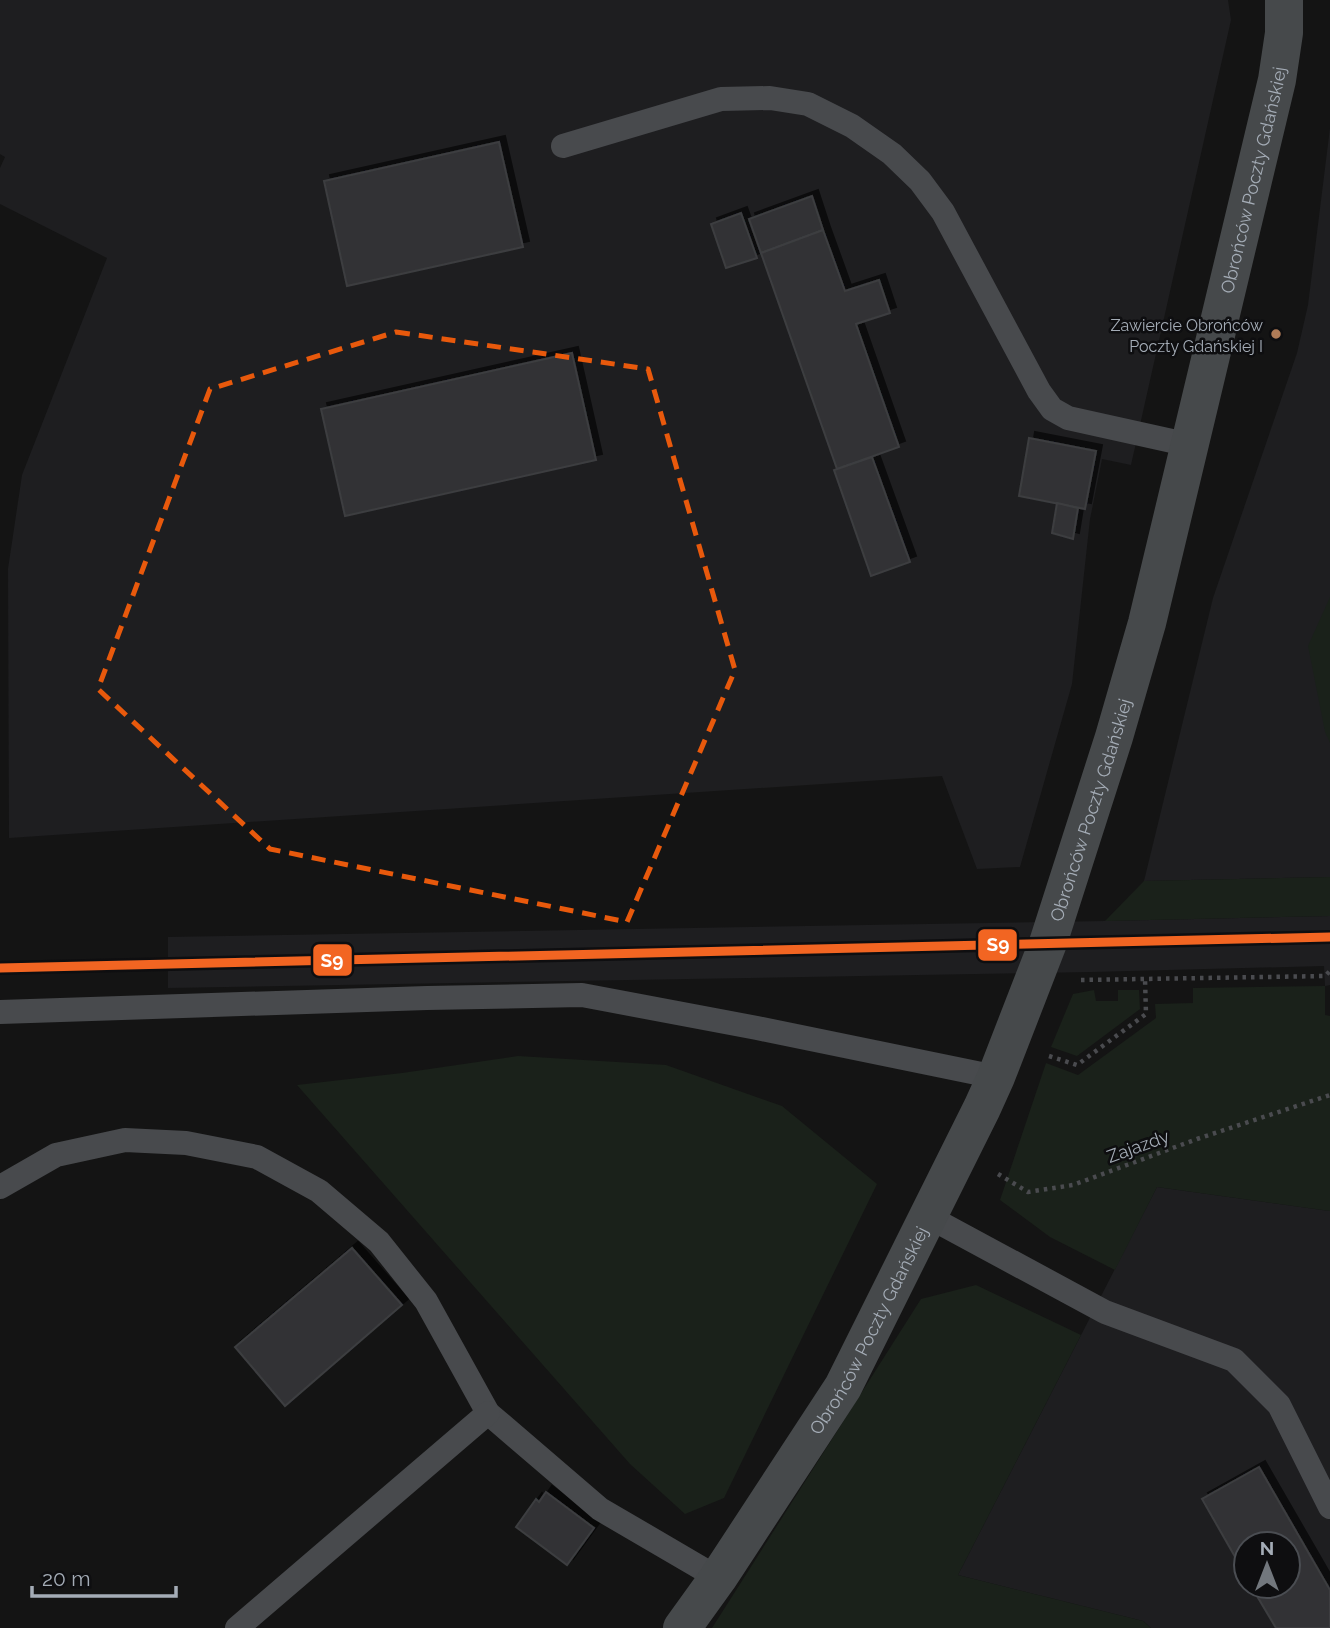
<svg xmlns="http://www.w3.org/2000/svg" width="1330" height="1628" viewBox="0 0 1330 1628" font-family="Raleway,sans-serif">
<style>
.built{fill:#1e1e20;fill-rule:evenodd}
.green{fill:#1a211a}
.building{fill:#333335;stroke:#3c3e40;stroke-width:2;filter:url(#shadow)}
.lines{fill:none;stroke-linecap:round;stroke-linejoin:round}
.path{stroke:#4a4b4f;stroke-width:4.5;stroke-dasharray:3.5 5;stroke-linecap:butt}
.lane{stroke:#484a4d;stroke-width:24}
.secondary{stroke:#46494b;stroke-width:38}
.rail-1-casing{stroke:#0e0e10;stroke-width:14}
.rail-1{stroke:#f26522;stroke-width:9}
.marked{fill:none;stroke:#e8590c;stroke-width:5;stroke-dasharray:14 9;stroke-linejoin:round}
.bus-dot{fill:#b07c57;stroke:#0e0e10;stroke-width:2.5}
.labels{text-anchor:middle;dominant-baseline:central;stroke-width:5;stroke-linejoin:round;paint-order:stroke}
.bus-label{font-size:16px;fill:#a4acb6;stroke:#0e0e10;text-anchor:end}
.street-label{font-size:18px;fill:#a4acb6;stroke:#0e0e10}
.line-badge{stroke:#0e0e10;stroke-width:2.5}
.badge-label{font-size:19px;text-anchor:middle;font-weight:bold;fill:#fff}
</style>
<defs>
<filter id="shadow"><feDropShadow dx="6" dy="-6" stdDeviation="0" flood-color="#0009"/></filter>
</defs>
<rect width="100%" height="100%" fill="#141414"/>
<g class="built">
<path d="M0,0H1228L1231,20L1131,465L1102,459L1090,519L1072,684L1020,867L977,869L942,776L9,838L8,569L22,475L107,258L0,204V168L5,157L0,154Z"/>
<path d="M1330,128V877L1144,881L1213,598L1297,353L1308,305Z"/>
<path d="M1330,916V985L1325,986L1324,966L1092,972L168,988V937L1105,921Z"/>
<path d="M1157,1187L1330,1211V1628H1151L1143,1621L958,1575ZM1246,1544H1288V1586H1246Z"/>
</g>
<g class="green">
<path d="M1330,597V743L1325,732L1308,646Z"/>
<path d="M1330,877V916L1105,921L1144,881Z"/>
<path d="M1325,986V1015L1330,1016V1211L1157,1187L1115,1270L1050,1237L1000,1200L1046,1063L1078,1075L1156,1018L1155,1004L1193,1003V988Z"/>
<path d="M1094,990L1096,1001H1118V990H1139L1140,1009L1077,1056L1051,1047L1073,994Z"/>
<path d="M518,1056L666,1065L782,1106L877,1184L724,1498L685,1514L630,1464L297,1085L402,1073Z"/>
<path d="M976,1285L1081,1335L958,1575L1143,1621L1151,1628H712L921,1299Z"/>
</g>
<g class="building">
<path d="M499,142L523,247L347,286L324,181Z"/>
<path d="M812,196L823,230L761,253L749,219Z"/>
<path d="M741,213L757,258L726,268L711,224Z"/>
<path d="M823,230L845,291L879,280L890,313L856,324L899,447L837,469L761,253Z"/>
<path d="M572,353L596,460L345,516L321,409Z"/>
<path d="M1029,438L1096,451L1085,509L1019,496Z"/>
<path d="M872,457L910,562L871,576L834,470Z"/>
<path d="M1057,503L1078,508L1073,539L1052,533Z"/>
<path d="M352,1248L402,1305L285,1406L235,1347Z"/>
<path d="M1259,1467L1330,1590V1628H1276L1251,1586H1288V1544H1246V1576L1202,1499Z"/>
<path d="M546,1492L594,1528L567,1565L516,1527L536,1499L539,1502Z"/>
</g>
<g class="lines">
<g class="path">
<path d="M1081,980L1325,976L1330,971"/>
<path d="M1049,1056L1077,1065L1146,1014L1145,979"/>
<path d="M998,1174L1028,1192L1073,1185L1197,1139L1330,1095"/>
</g>
<g class="lane">
<path d="M563,146L721,99L770,98L808,104L852,126L892,154L920,181L943,212L1039,391L1052,409L1068,418L1190,445"/>
<path d="M0,1012L427,998L582,995L757,1028L996,1077"/>
<path d="M0,1187L56,1155L125,1140L186,1143L257,1157L319,1191L379,1242L426,1301L488,1413L600,1509L718,1578"/>
<path d="M929,1217L1105,1312L1234,1360L1279,1405L1330,1507"/>
<path d="M237,1628L488,1413"/>
</g>
<path class="secondary" id="s1" d="M682,1628L718,1578L843,1387L982,1108L996,1077L1048,943L1114,737L1147,623L1277,80L1284,33V0"/>
<g class="rail-1-casing">
<path id="rail-1" d="M0,968L1330,937"/>
</g>
<use href="#rail-1" class="rail-1"/>
</g>
<path class="marked" d="M396,332L648,369L735,670L627,922L270,849L98,689L210,389Z"/>
<circle class="bus-dot" cx="1276" cy="334" r="6"/>
<g class="labels">
<g class="bus-label">
<text x="1263" y="325">Zawiercie Obrońców<tspan x="1263" dy="21">Poczty Gdańskiej I</tspan></text>
</g>
<g class="street-label">
<text stroke="none"><textPath href="#s1" startOffset="1570">Obrońców Poczty Gdańskiej</textPath></text>
<text stroke="none"><textPath href="#s1" startOffset="919">Obrońców Poczty Gdańskiej</textPath></text>
<text transform="translate(1138 1146) rotate(-20)">Zajazdy</text>
<text stroke="none"><textPath href="#s1" startOffset="352">Obrońców Poczty Gdańskiej</textPath></text>
</g>
</g>
<g class="line-badge">
<rect x="977" y="928" width="41" height="34" rx="7" fill="#f26522"/>
<rect x="312" y="943" width="41" height="34" rx="7" fill="#f26522"/>
</g>
<g class="badge-label">
<text x="998" y="951">S9</text>
<text x="332" y="967">S9</text>
</g>
<g transform="translate(1267 1565)"><circle r="33" fill="#0e0e10" stroke="#4a4d52" stroke-width="2"/>
<path d="M0-5L12 26L0 18L-12 26Z" fill="#72777d"/>
<text y="-10" font-size="19" font-weight="bold" text-anchor="middle" fill="#a4acb6">N</text>
</g>
<path d="M32 1586v10h144v-10" fill="none" stroke="#a4acb6" stroke-width="3.5"/>
<text x="42" y="1586" font-size="21" fill="#a4acb6" stroke="#0e0e10" stroke-width="5" paint-order="stroke">20 m</text>
</svg>
